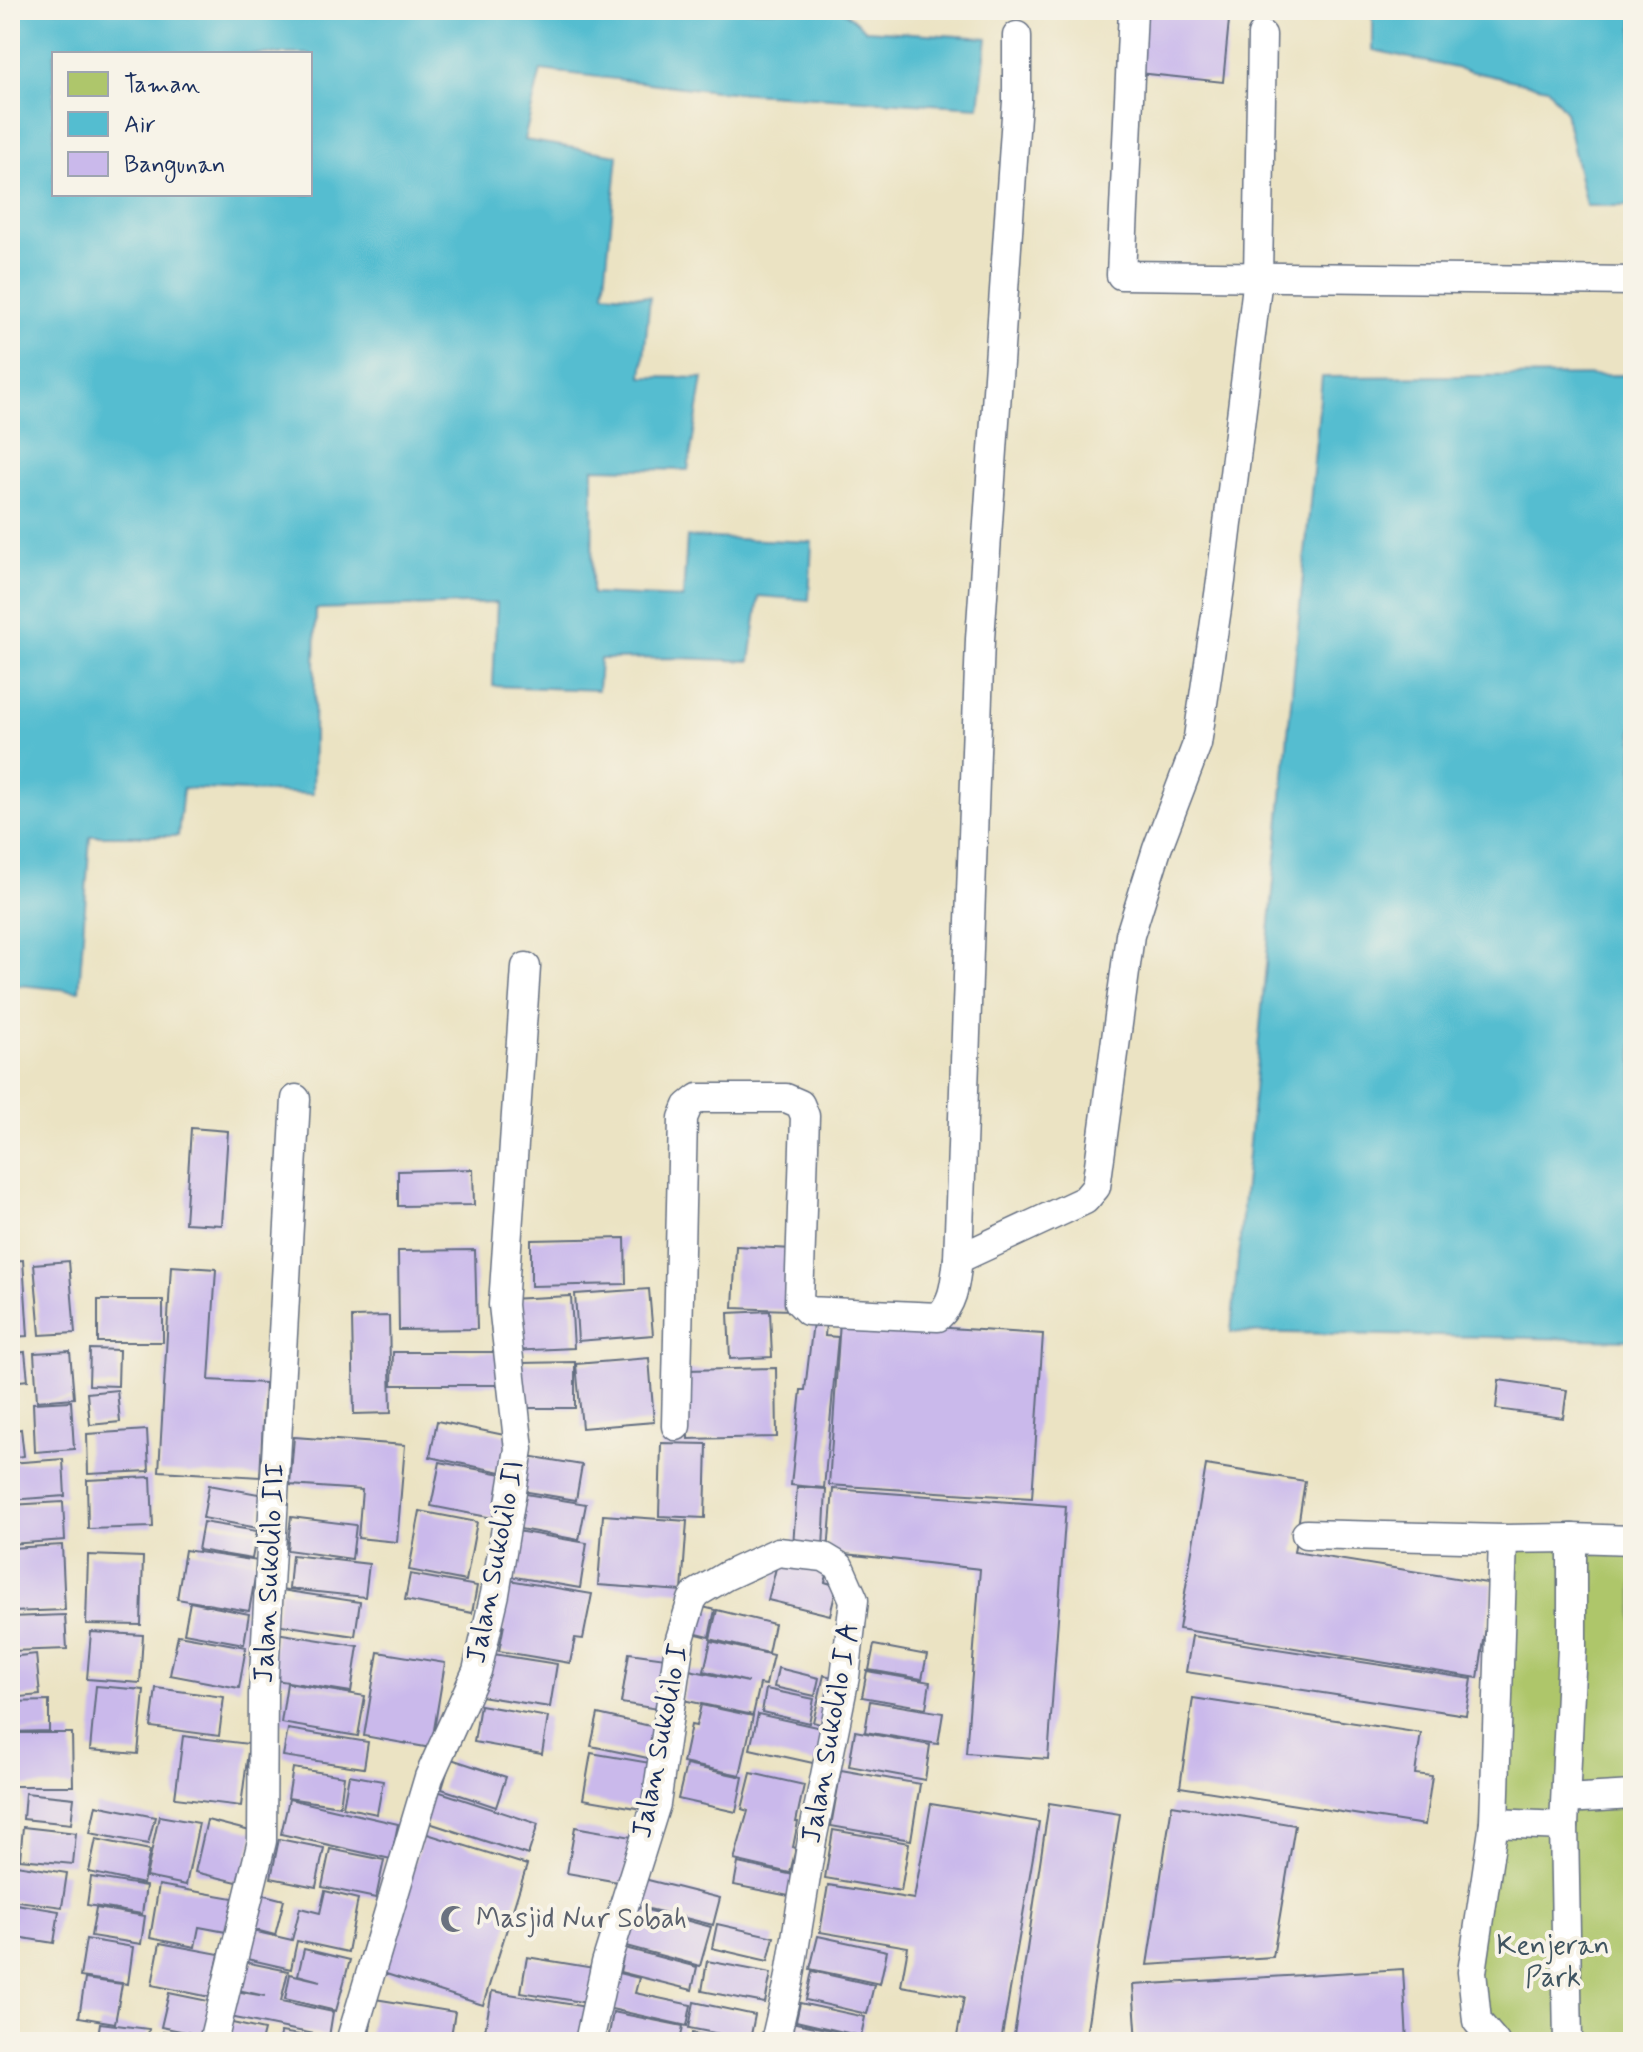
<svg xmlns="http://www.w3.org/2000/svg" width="1643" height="2052" viewBox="0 0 1643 2052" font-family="Mynerve,sans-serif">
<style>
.green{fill:#aec66b;stroke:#647a64;stroke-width:2}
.water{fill:#54bdd0;stroke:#387697;stroke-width:2;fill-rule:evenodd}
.building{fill:#cab9eb}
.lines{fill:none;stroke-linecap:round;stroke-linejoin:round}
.lane-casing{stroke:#646e81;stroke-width:31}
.lane{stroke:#fff;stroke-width:28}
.labels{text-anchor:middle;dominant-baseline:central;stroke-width:8;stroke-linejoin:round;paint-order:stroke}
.street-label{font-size:28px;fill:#1b2f5e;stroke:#f7f3e8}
.worship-label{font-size:28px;fill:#5b616d;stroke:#f7f3e8;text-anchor:start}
.park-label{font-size:28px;fill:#405561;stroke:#f7f3e8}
</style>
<rect width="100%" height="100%" fill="#f7f3e8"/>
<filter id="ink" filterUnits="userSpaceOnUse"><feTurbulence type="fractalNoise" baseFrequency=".0125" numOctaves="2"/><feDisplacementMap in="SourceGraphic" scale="16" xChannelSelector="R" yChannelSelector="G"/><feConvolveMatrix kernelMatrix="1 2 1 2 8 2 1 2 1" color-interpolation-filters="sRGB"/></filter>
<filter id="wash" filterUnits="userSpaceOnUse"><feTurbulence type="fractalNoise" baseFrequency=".006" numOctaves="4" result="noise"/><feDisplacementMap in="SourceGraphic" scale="32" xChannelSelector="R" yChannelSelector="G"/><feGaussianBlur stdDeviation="1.8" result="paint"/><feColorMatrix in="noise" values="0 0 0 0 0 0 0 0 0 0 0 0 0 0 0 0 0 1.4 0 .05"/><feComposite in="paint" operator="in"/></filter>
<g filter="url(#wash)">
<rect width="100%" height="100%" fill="#ebe3c3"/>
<path class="green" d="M1503,1539L1633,1540V2042H1495L1472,1972Z"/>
<g class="water">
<path d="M10,10H842L866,30L987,38L979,107L715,91L541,70L524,140L618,155L604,293L650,297L642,377L703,378L688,470L593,468L592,594L683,598L687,537L812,542L809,600L759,596L750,661L680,658L600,659L598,690L493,686L497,603L316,609L313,794L183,788L178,836H90L79,991L10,984ZM54,54H310V194H54Z"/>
<path d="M1373,10H1633V206H1586L1565,111L1547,88L1373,50Z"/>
<path d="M1633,375V1340L1231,1332L1322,377Z"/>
</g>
<g id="blocks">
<g class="building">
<path d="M1146,10H1230L1223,82L1139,73Z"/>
<path d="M191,1128L228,1131L222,1225L185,1223Z"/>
<path d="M473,1169L474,1205L398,1206V1171Z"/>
<path d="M625,1238L626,1284L531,1286V1240Z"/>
<path d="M736,1246L793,1249L790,1310L733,1308Z"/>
<path d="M475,1250L477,1329L399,1330L398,1251Z"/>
<path d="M23,1260L28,1336L10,1337V1261Z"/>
<path d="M69,1261L75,1333L40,1335L34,1264Z"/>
<path d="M171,1266L216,1269L209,1380L265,1383L260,1477L159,1471Z"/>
<path d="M649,1289L653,1335L578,1341L575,1294Z"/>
<path d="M571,1296L574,1348L510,1351L508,1299Z"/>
<rect x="98" y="1300" width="65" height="42"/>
<path d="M770,1311L772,1357L730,1359L728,1313Z"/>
<path d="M389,1316L391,1413L354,1414L352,1317Z"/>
<path d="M840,1321L1043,1334L1032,1498L829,1485Z"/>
<path d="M813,1322L826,1323L825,1336L838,1337L824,1488L791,1485L801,1390H805Z"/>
<path d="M90,1349L119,1350L118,1386L89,1385Z"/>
<path d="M70,1351L74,1398L37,1401L34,1353Z"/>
<path d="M25,1352L28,1380L10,1382V1354Z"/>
<path d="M393,1352H506V1385H392Z"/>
<path d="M649,1358L654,1422L582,1428L576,1364Z"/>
<path d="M575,1362V1408H522L521,1363Z"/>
<path d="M776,1368L777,1437L688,1439L687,1370Z"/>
<path d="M1499,1380L1567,1390L1563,1418L1496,1409Z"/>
<path d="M117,1390L120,1422L90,1425L87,1393Z"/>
<path d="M71,1401L74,1449L35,1452L33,1403Z"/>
<path d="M437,1421L509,1436L501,1472L430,1457Z"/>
<path d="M21,1429L24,1456L10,1458V1431Z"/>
<path d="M147,1430L149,1471L88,1474L87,1434Z"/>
<path d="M294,1437L405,1445L397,1542L358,1538L362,1490L290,1485Z"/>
<path d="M661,1443L707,1444L705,1518L659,1516Z"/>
<path d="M528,1456L582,1465L576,1500L522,1491Z"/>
<path d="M63,1459L65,1496L10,1500V1463Z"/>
<path d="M440,1462L507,1475L498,1519L431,1506Z"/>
<path d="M1206,1465L1305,1481L1294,1552L1493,1584L1478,1678L1179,1629Z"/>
<path d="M151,1477L153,1527L88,1529L87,1480Z"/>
<path d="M209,1485L264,1495L258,1528L203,1518Z"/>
<path d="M797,1487L826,1489L823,1549L793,1547Z"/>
<path d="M833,1489L1066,1506L1048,1759L966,1753L980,1569L828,1552Z"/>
<path d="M526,1494L586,1504L579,1540L520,1529Z"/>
<path d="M63,1502L65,1540L10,1544V1505Z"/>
<path d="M420,1511L477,1522L466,1581L409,1570Z"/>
<path d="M603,1515L687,1521L682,1591L598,1585Z"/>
<path d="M291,1517L356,1525L352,1559L287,1550Z"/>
<path d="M203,1522L257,1531L252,1559L198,1550Z"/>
<path d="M511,1530L587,1543L580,1588L503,1575Z"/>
<path d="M62,1545L65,1610L10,1612V1548Z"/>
<path d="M185,1550L258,1561L249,1611L177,1599Z"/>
<path d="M88,1555L143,1557L141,1625L86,1624Z"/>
<path d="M292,1555L369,1564L365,1597L289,1589Z"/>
<path d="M779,1556L829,1568L825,1582L837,1586L830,1615L768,1600Z"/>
<path d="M410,1574L477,1586L472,1613L405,1600Z"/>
<path d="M503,1579L592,1594L583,1639L575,1638L570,1663L499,1651L504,1625L495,1623Z"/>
<path d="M281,1590L360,1602L355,1636L275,1624Z"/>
<path d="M190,1602L249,1614L244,1644L184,1633Z"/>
<path d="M695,1605L715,1610L709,1637L689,1632Z"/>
<path d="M717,1610L774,1624L768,1653L710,1639Z"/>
<path d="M65,1615L67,1649L10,1651V1617Z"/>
<path d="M91,1632L143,1635L140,1683L87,1679Z"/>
<path d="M276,1633L358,1646L351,1692L269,1679Z"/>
<path d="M178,1635L246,1647L239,1688L170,1675Z"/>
<path d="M1192,1636L1472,1679L1466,1715L1186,1672Z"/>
<path d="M711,1641L773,1655L766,1685L760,1684L753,1715L683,1700L689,1670L748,1682L704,1671Z"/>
<path d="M874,1645L927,1655L922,1679L869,1670Z"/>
<path d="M378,1652L445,1663L431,1748L364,1736Z"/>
<path d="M487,1653L557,1664L550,1707L480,1696Z"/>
<path d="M629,1653L666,1658L658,1709L621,1703Z"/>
<path d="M36,1654L40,1695L10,1698V1657Z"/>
<path d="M778,1668L819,1678L815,1696L774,1687Z"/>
<path d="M867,1671L930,1682L926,1708L862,1697Z"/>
<path d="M824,1675L839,1679L827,1726L813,1722Z"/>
<path d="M287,1683L365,1696L358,1736L281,1723Z"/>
<path d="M96,1686L144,1690L138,1754L90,1750Z"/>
<path d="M156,1688L224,1697L219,1736L151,1727Z"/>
<path d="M766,1689L814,1699L809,1723L762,1712Z"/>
<path d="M1193,1698L1421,1733L1415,1774L1432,1776L1425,1825L1180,1787Z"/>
<path d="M49,1701V1731L10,1732V1702Z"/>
<path d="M870,1701L943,1713L938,1744L865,1732Z"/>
<path d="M480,1705L548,1717L542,1754L474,1742Z"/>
<path d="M701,1705L753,1716L740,1775L683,1763L691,1725L696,1726Z"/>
<path d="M598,1714L663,1729L657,1760L591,1746Z"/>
<path d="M758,1714L830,1730L822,1765L750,1749Z"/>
<path d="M288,1729L368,1742L364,1768L283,1756Z"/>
<path d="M855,1731L930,1745L925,1780L849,1766Z"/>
<path d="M10,1733H72L73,1786H10Z"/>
<path d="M183,1736L249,1744L241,1806L175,1798Z"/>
<path d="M591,1753L656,1764L648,1810L583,1799Z"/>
<path d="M451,1759L506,1777L496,1807L442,1789Z"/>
<path d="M686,1765L743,1777L736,1812L678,1799Z"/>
<path d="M293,1768L344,1776L340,1806L288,1798Z"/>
<path d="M841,1770L920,1784L911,1840L831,1826Z"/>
<path d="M751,1773L804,1785L796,1822H798L793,1847L796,1848L790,1873L734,1860L748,1811L742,1809Z"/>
<path d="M349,1775L383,1781L377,1814L343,1807Z"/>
<path d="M434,1790L538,1824L528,1855L423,1821Z"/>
<path d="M25,1793L74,1798L71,1824L23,1819Z"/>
<path d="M289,1799L398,1824L391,1859L281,1834Z"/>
<path d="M1049,1803L1120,1814L1085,2042H1013Z"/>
<path d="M931,1804L1039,1822L1001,2042H956L964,1997L901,1986L908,1947L820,1932L828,1885L914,1899Z"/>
<path d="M96,1805L155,1817L148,1844L90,1833Z"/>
<path d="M1172,1805L1295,1825L1273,1957L1147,1965Z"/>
<path d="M159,1816L199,1823L186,1885L146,1877Z"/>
<path d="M207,1820L254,1832L241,1883L195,1872Z"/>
<path d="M23,1827L76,1833L73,1864L20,1859Z"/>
<path d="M575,1827L632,1837L624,1883L567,1873Z"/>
<path d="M833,1830L909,1843L901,1891L825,1878Z"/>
<path d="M424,1833L527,1865L483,2005L380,1972Z"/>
<path d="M96,1839L150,1850L143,1884L89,1872Z"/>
<path d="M279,1839L324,1848L316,1887L271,1878Z"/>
<path d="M330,1849L384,1860L376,1898L322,1887Z"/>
<path d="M738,1863L798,1876L794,1897L734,1885Z"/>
<path d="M10,1864L67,1873L62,1907L10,1900Z"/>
<path d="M91,1877L146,1886L142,1914L87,1905Z"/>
<path d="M644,1879L720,1898L713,1925L637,1906Z"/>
<path d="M159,1885L233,1898L226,1932L199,1927L195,1947L150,1938Z"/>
<path d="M325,1891L358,1899L348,1952L297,1941L291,1969L238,1957L244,1929L292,1940L300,1908L320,1913Z"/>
<path d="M253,1892L284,1900L275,1935L244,1927Z"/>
<path d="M10,1903L59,1911L54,1943L10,1936Z"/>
<path d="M636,1907L711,1927L700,1966L626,1946Z"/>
<path d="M96,1908L145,1916L141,1944L91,1936Z"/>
<path d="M717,1924L774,1937L768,1961L712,1948Z"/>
<path d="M818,1936L887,1951L880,1984L810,1969Z"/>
<path d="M86,1939L133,1947L128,1984L80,1977Z"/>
<path d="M160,1943L219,1954L210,1997L152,1985Z"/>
<path d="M625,1948L697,1967L692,1990L620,1972Z"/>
<path d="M304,1949L350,1960L336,2011L285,1999L290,1974L320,1981L298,1975Z"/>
<path d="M527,1957L600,1969L594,2004L521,1992Z"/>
<path d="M240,1961L288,1971L281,2001L333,2012L329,2037L230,2017L235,1991L265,1996L234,1989Z"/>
<path d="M707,1961L771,1973L765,2003L702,1991Z"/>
<path d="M1403,1969L1407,2042H1137L1133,1985Z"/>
<path d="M606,1970L639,1978L635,1993L691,2005L687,2026L598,2006Z"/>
<path d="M812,1971L874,1985L867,2014L806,2000Z"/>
<path d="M85,1979L122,1984L115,2023L79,2017Z"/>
<path d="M492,1991L586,2007L580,2042H483Z"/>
<path d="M169,1993L213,2002L205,2036L161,2027Z"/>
<path d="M375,1999L455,2012L450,2042H368Z"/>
<path d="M694,2002L755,2015L750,2040L689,2028Z"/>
<path d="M800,2003L865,2017L861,2036L796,2021Z"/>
<path d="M613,2012L683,2026L680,2042L608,2040Z"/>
<path d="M228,2022L264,2030L261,2042H223Z"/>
<path d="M791,2022L849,2034L848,2042H787Z"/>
<path d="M100,2023L149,2029L147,2042H97Z"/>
<path d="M163,2032L201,2039L200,2042H161Z"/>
<path d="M281,2032L331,2040V2042H280Z"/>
<path d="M692,2033L733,2040L732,2042H691Z"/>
</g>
</g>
</g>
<g filter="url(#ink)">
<use href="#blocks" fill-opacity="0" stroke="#646e81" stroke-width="2"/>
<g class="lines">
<g class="lane-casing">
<g id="lane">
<path d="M1133,10L1121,275L1633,281"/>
<path d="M958,1259L1085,1200L1096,1187L1130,935L1157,849L1197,744L1221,581L1258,277L1262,35"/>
<path d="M676,1426L683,1118L688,1106L698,1098H786L800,1104L805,1116L799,1302L808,1311L938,1317C955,1302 955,1280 958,1259L980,639L1017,101V36"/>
<path d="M1306,1534L1503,1539L1572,1538"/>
<path d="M1566,1799L1633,1795"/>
<path d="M1494,1823L1564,1826"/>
<path d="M213,2042L262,1841L263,1694L296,1099"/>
<path d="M350,2042L429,1777L477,1671L495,1594L519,1449L503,1305L526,967"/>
<path d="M589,2042L606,1963L656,1804L680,1639L692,1600L697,1593L726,1576L778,1552L824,1557L839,1566L854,1600L845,1677L812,1840L789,1981L775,2042"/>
<path d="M1495,2042L1477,2021L1472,1972L1494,1823L1503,1539"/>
<path d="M1568,2042L1564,1826L1572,1648V1538L1633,1540"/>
</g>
</g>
<use href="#lane" class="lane"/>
</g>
</g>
<defs>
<g id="mosque-bare" transform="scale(2.16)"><path d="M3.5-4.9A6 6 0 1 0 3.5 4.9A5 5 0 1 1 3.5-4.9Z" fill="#6b7280" stroke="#f7f3e8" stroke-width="2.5" paint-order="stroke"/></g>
</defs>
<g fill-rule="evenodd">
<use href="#mosque-bare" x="454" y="1919"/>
</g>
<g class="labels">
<g class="street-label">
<text transform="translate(496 1562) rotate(-79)">Jalan Sukolilo II</text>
<text transform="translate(270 1573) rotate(-87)">Jalan Sukolilo III</text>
<text transform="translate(831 1733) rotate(-80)">Jalan Sukolilo I A</text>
<text transform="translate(661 1741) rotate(-79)">Jalan Sukolilo I</text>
</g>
<g class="worship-label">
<text x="476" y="1919">Masjid Nur Sobah</text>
</g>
<g class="park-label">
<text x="1553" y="1946">Kenjeran<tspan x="1553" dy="32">Park</tspan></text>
</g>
</g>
<rect width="1643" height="2052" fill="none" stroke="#f7f3e8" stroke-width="40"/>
<rect x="52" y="52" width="260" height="144" fill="#f7f3e8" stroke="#9fa5b1" stroke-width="2"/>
<rect x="68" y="72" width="40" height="24" fill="#aec66b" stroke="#9fa5b1" stroke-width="2"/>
<text x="124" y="92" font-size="24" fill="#1b2f5e">Taman</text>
<rect x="68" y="112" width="40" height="24" fill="#54bdd0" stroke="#9fa5b1" stroke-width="2"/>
<text x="124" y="132" font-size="24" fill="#1b2f5e">Air</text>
<rect x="68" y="152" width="40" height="24" fill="#cab9eb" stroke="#9fa5b1" stroke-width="2"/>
<text x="124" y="172" font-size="24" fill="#1b2f5e">Bangunan</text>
</svg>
